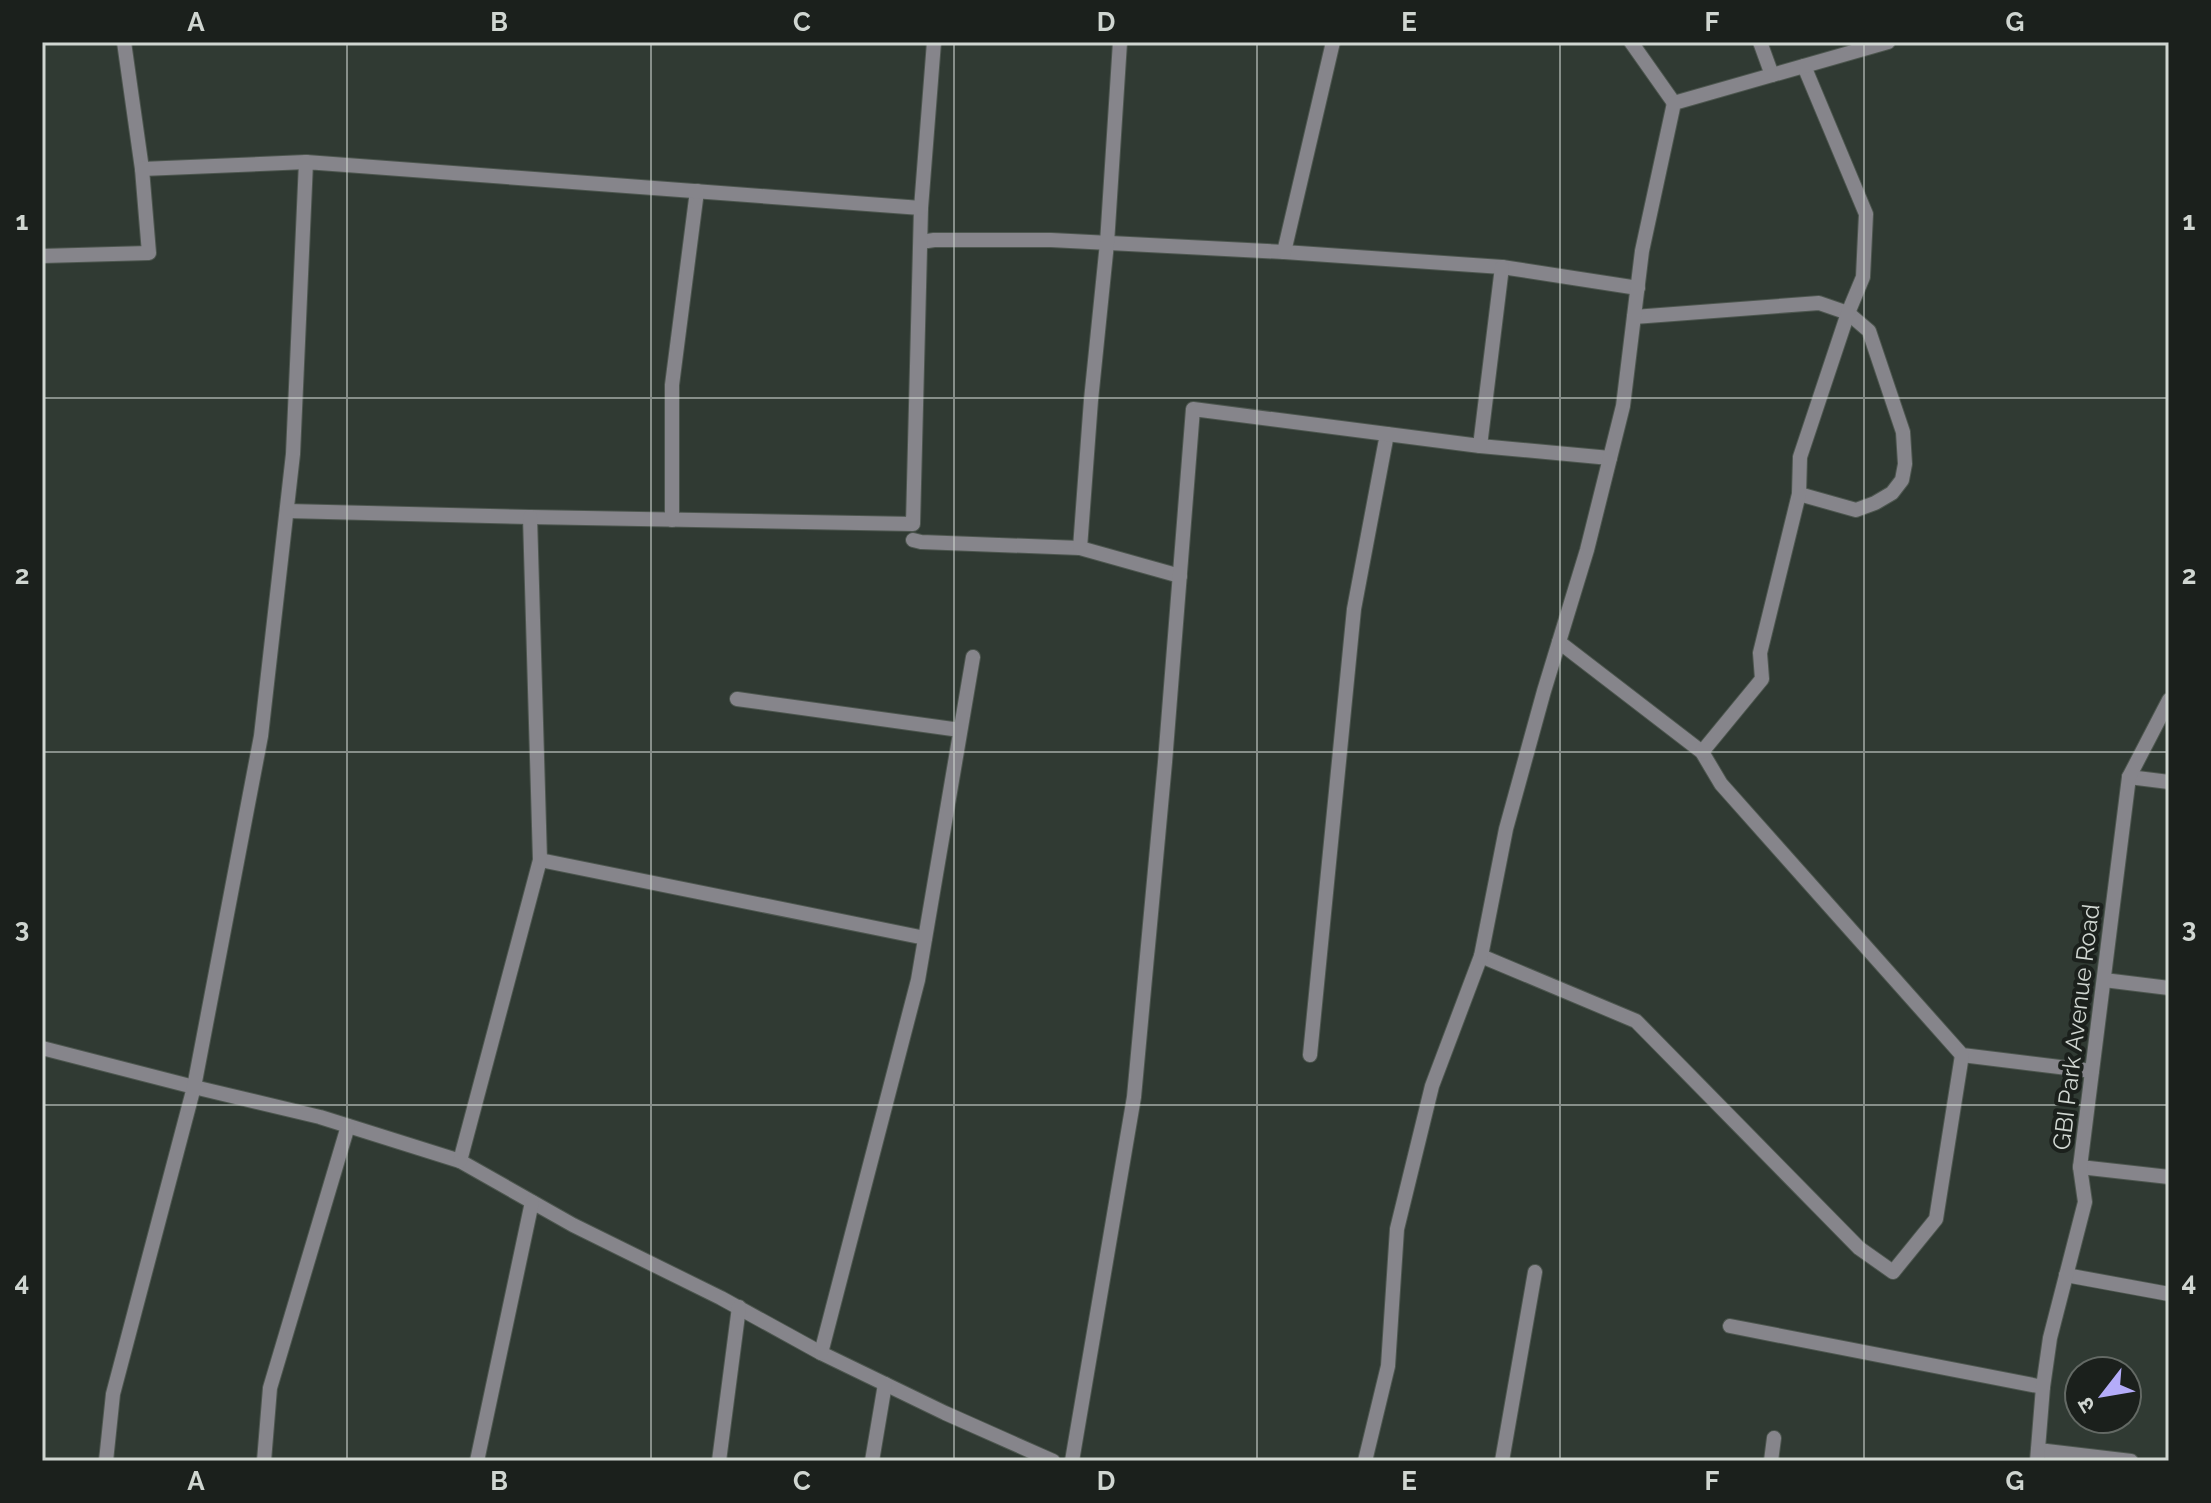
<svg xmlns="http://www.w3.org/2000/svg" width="2211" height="1503" viewBox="0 0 2211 1503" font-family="Raleway,'Noto Sans Devanagari',sans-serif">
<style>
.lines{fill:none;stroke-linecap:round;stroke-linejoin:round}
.minor-casing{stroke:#4d564f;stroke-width:16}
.minor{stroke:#86858b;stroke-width:14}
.grid{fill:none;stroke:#d0d6d1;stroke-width:2;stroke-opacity:0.55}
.labels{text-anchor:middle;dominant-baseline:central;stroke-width:8;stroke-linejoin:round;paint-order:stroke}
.street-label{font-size:24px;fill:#d0d6d1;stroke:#1b201c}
.neatline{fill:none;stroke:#d0d6d1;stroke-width:3}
.grid-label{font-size:26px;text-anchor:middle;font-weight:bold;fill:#d0d6d1}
</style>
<rect width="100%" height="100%" fill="#303a33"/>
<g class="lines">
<g class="minor-casing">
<g id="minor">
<path d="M124,42L142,169"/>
<path d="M1631,42L1674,103"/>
<path d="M1760,42L1772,75"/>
<path d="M921,242L934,240H1051L1284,252L1502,267L1638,288"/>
<path d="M1284,252L1333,42"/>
<path d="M42,256L149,253L142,169L306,162"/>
<path d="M1502,267L1480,446L1610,458"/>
<path d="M1634,317L1819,303L1848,313L1869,331L1903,432L1905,464L1902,480L1892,493L1875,503L1856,510L1799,494"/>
<path d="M287,511L530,517L913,524L921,208"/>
<path d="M672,520V385L697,191"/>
<path d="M913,540L921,542L1080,548L1180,576"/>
<path d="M1080,548L1091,400L1107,243L1120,42"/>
<path d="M1559,642L1702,752L1721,784L1962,1055L2092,1071"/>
<path d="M737,699L960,730"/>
<path d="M1702,752L1762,679L1760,653L1799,494L1800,457L1848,313L1863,277L1866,214L1804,66"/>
<path d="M2129,777L2169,782"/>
<path d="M540,860L925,938"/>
<path d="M1481,956L1636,1021L1859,1248L1893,1272L1936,1219L1962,1055"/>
<path d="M2104,980L2169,988"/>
<path d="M42,1048L194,1087L320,1117L460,1161L573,1225L721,1298L821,1353L945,1413L1053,1461"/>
<path d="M1310,1055L1354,609L1387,434"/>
<path d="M460,1161L540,860L530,517"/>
<path d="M2080,1167L2169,1177"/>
<path d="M2066,1275L2169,1294"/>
<path d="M1730,1326L2043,1387"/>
<path d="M821,1353L918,980L973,657"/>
<path d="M2038,1450L2131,1461"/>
<path d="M106,1461L113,1394L194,1087L261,736L293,454L306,162L921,208L934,42"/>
<path d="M264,1461L270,1388L348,1126"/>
<path d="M477,1461L532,1202"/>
<path d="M719,1461L739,1307"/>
<path d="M872,1461L885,1384"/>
<path d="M1072,1461L1134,1097L1165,762L1193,409L1480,446"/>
<path d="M1365,1461L1388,1366L1397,1229L1432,1086L1481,956L1506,829L1544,691L1587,550L1623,406L1642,251L1674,103L1888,42"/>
<path d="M1502,1461L1535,1272"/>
<path d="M1771,1461L1774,1438"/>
<path d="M2037,1461L2043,1387L2050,1338L2085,1202L2080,1167L2129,777L2169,700"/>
</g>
</g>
<use href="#minor" class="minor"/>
</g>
<path class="grid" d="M347,42V1461M651,42V1461M954,42V1461M1257,42V1461M1560,42V1461M1864,42V1461M42,398H2169M42,752H2169M42,1105H2169"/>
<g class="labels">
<g class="street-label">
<text transform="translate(2076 1027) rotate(-83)">GBI Park Avenue Road</text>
</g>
</g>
<rect width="2211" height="1503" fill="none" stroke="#1b201c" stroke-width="88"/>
<g transform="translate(2103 1395) rotate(239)"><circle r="38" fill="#1b201c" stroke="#636964" stroke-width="2"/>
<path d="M0-6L14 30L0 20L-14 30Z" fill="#b4acf9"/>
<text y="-12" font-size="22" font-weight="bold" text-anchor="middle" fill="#d0d6d1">उ</text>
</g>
<rect x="44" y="44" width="2123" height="1415" class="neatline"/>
<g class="grid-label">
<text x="196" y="31">A</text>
<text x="499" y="31">B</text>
<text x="802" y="31">C</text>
<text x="1106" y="31">D</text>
<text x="1409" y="31">E</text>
<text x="1712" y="31">F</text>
<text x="2015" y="31">G</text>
<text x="22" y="230">1</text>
<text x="2189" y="230">1</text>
<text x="22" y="584">2</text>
<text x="2189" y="584">2</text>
<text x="22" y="937">3</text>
<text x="2189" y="937">3</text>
<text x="22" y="1291">4</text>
<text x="2189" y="1291">4</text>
<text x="196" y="1490">A</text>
<text x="499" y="1490">B</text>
<text x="802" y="1490">C</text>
<text x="1106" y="1490">D</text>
<text x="1409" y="1490">E</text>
<text x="1712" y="1490">F</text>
<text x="2015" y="1490">G</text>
</g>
</svg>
